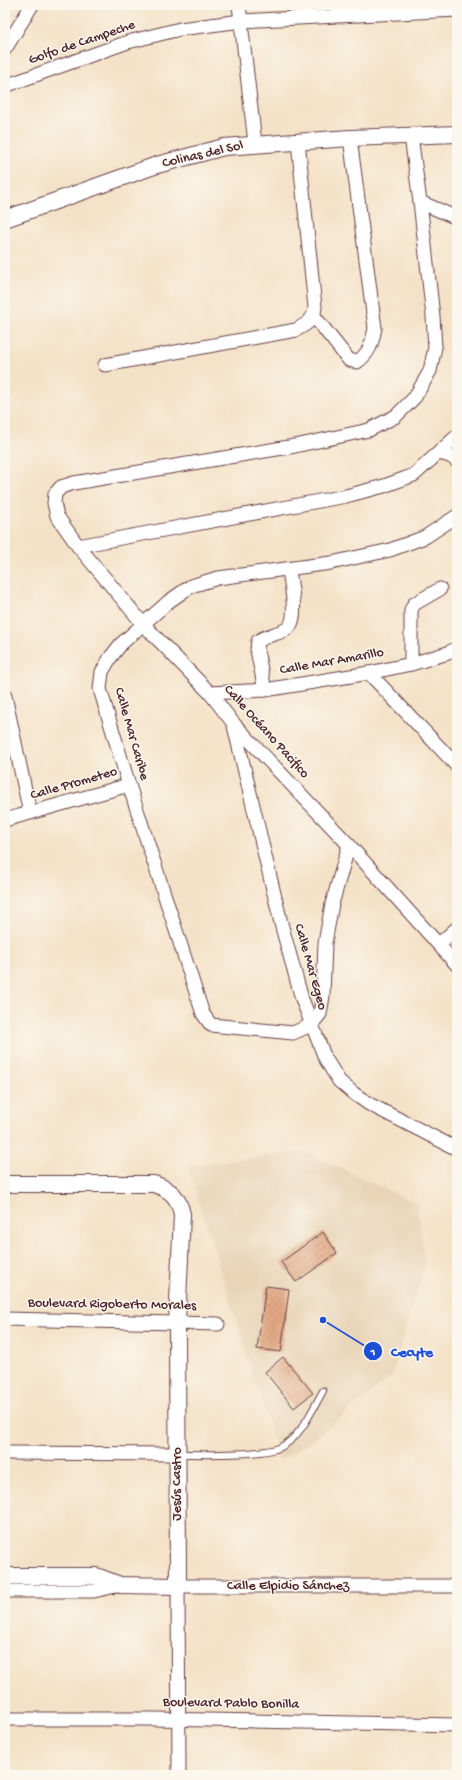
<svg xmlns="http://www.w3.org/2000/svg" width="462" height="1780" viewBox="0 0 462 1780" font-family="'Gochi Hand',sans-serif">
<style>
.built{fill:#e9d4b7}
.building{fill:url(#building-hatch)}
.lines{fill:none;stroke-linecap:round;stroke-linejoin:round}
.service-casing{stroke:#643c43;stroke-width:8}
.minor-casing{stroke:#643c43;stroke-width:15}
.tertiary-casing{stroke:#643c43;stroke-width:18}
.service{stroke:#fff;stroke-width:6}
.minor{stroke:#fff;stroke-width:13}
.tertiary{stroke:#fff;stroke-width:16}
.labels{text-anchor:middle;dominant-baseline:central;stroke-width:3;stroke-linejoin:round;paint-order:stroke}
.street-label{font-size:14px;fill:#4a1f2b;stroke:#fbf7ec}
.leader{fill:none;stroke:#1d4ed8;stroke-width:1.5}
.callout-dot{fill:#1d4ed8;stroke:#fbf7ec;stroke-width:1.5}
.mark-label{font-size:12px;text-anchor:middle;font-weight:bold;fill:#fff}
.callout-label{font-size:15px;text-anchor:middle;font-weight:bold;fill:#1d4ed8;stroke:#fbf7ec;stroke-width:3;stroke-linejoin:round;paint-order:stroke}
</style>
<defs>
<pattern id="building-hatch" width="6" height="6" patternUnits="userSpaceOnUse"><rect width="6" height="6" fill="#e2a883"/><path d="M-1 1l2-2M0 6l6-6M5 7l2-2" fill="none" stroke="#b9886b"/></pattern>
</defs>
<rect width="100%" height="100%" fill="#fbf7ec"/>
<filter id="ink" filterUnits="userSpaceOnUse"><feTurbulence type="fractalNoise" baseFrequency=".025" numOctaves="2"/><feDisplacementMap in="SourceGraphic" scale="8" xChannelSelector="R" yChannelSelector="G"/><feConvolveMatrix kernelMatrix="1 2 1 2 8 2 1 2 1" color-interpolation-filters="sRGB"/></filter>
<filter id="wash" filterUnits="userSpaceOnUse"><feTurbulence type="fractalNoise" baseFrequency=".012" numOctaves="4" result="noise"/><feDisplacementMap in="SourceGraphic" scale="16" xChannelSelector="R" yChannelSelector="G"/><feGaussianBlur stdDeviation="0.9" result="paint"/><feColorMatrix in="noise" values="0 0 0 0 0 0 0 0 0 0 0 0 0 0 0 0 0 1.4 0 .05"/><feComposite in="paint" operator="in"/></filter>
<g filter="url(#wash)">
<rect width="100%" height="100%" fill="#f4e2c8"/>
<path class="built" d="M304,1151L417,1204L425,1264L392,1376L309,1443L280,1460L188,1166Z"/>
<g id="blocks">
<g class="building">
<path d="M323,1232L337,1253L296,1282L281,1262Z"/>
<path d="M266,1286L289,1289L281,1352L257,1349Z"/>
<path d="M283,1357L313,1393L294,1408L265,1372Z"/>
</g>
</g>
</g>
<g filter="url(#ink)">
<use href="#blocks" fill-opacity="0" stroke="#643c43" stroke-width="1"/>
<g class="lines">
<g class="service-casing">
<path id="service" d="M178,1454C200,1454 264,1456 281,1447C301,1437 312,1410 323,1391"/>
</g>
<g class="minor-casing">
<g id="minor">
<path d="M239,5L255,143"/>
<path d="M5,49L32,5"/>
<path d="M5,86L128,42L180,29L241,21L457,10"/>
<path d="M411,136L420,202L433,316L435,347L430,371L415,397L396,416L369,430L295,446L74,483L61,487L55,494L54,503L57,516L78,546L144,625L210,693L234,724L349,845L457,965"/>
<path d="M420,202L457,218"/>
<path d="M314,316L349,360L357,362C370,353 372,343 375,328L350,138"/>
<path d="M105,365L296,330C307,324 314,320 315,307L298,142"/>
<path d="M439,453L450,456L457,461"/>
<path d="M78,546L346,496L384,486L414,475L457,436"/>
<path d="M411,664V610L414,604L440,589"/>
<path d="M369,673L457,766"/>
<path d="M265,690L257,650L258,641C267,635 278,634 287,629C300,620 290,583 289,569"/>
<path d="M210,693L265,690L369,673L411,664L448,653L457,648"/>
<path d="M5,696L30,813"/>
<path d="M234,726L282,927L302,999L325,1058L339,1081L353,1093L369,1104L457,1149"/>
<path d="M5,820L129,785"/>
<path d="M349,845L332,904L325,943L323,996L320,1014L311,1025L293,1033L211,1025L203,1014L129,785L100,689L102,672L110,658L121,644L168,602L191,586L218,578L331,563L390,550L425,537L457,516"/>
<path d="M439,944L457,928"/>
<path d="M5,1319L218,1324"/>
<path d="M5,1453L176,1454"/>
<path d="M5,1591H94L120,1585"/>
<path d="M5,1719H154L457,1725"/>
<path d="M179,1775L178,1586H457"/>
</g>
</g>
<g class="tertiary-casing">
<g id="tertiary">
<path d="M5,219L157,165L224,147L350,138L457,134"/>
<path d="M5,1184H154C171,1190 178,1196 182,1214L177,1323L178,1586L120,1585L96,1576H5"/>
</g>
</g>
<use href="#service" class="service"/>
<use href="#minor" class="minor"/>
<use href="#tertiary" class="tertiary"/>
</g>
</g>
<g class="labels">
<g class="street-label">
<text transform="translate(82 43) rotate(-19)">Golfo de Campeche</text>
<text transform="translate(203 155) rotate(-13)">Colinas del Sol</text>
<text transform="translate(332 662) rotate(-10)">Calle Mar Amarillo</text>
<text transform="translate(266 732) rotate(48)">Calle Océano Pacifico</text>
<text transform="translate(131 734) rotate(74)">Calle Mar Caribe</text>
<text transform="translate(74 784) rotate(-16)">Calle Prometeo</text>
<text transform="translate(310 967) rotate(74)">Calle Mar Egeo</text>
<text transform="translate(112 1305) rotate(1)">Boulevard Rigoberto Morales</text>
<text transform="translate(177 1484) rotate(-90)">Jesús Castro</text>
<text x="288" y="1586">Calle Elpidio Sánchez</text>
<text transform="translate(231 1704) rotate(1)">Boulevard Pablo Bonilla</text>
</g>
</g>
<path class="leader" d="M323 1320L373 1351"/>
<g class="callout-dot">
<circle cx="323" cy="1320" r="4"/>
<circle cx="373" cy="1351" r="10"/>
</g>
<g class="mark-label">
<text x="373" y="1355">1</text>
</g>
<g class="callout-label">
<text x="412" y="1356">Cecyte</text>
</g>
<rect width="462" height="1780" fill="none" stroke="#fbf7ec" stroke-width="20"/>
</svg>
